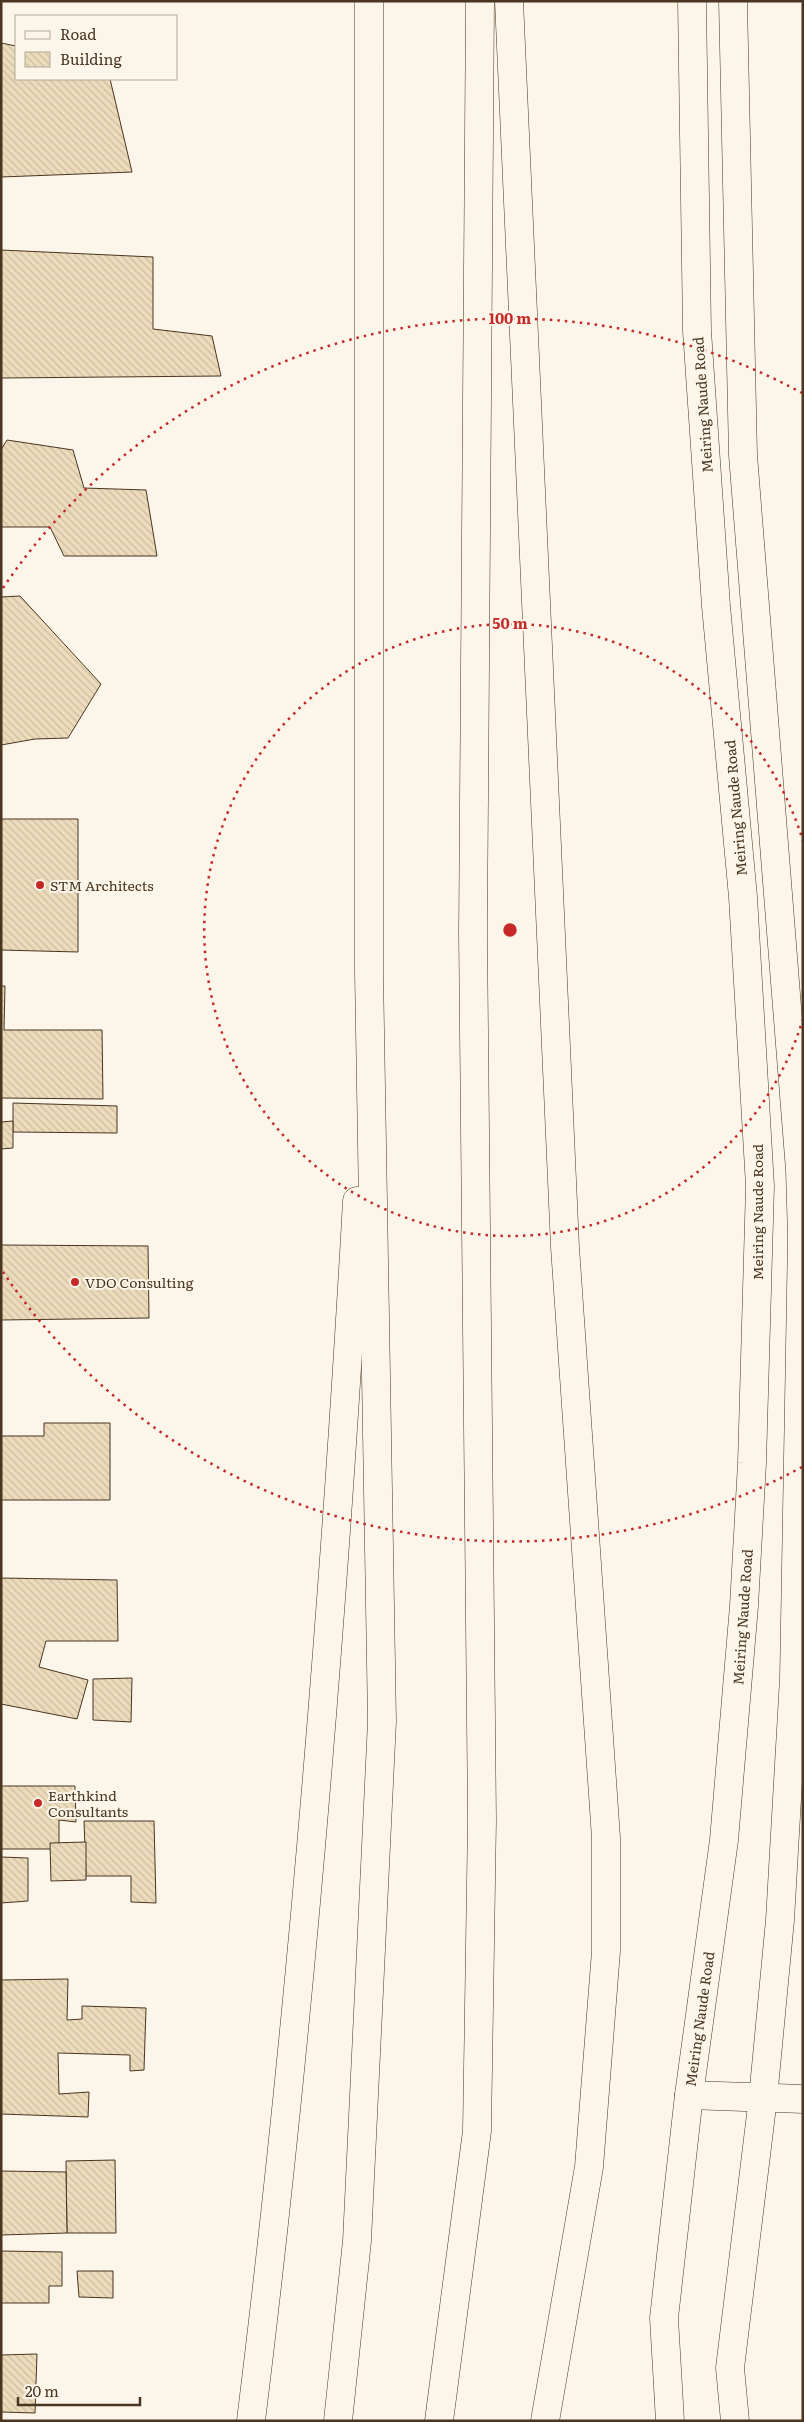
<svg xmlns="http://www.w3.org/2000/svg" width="804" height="2422" viewBox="0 0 804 2422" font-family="Literata,serif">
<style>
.building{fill:url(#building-back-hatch);stroke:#4a3520}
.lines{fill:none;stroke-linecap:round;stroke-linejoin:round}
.minor-casing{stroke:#4a3520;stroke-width:29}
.major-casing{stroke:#4a3520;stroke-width:29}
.highway-casing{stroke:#4a3520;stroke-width:29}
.minor{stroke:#fbf6e9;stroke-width:28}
.major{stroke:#fbf6e9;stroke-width:28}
.highway{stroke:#fbf6e9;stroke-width:28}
.ring{fill:none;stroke:#c62828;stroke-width:2.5;stroke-dasharray:2.5 5}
.poi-dot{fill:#c62828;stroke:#fbf6e9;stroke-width:2}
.labels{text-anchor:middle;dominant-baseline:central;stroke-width:4;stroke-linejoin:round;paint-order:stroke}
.street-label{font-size:14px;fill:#4a3520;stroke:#fbf6e9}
.poi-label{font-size:14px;fill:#4a3520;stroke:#fbf6e9;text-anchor:start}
.centre{fill:#c62828;stroke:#fbf6e9;stroke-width:2.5}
.ring-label{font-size:15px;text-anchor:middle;font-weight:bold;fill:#c62828;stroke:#fbf6e9;stroke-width:4;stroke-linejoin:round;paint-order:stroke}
</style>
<defs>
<pattern id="building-back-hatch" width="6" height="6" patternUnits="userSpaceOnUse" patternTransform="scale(1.25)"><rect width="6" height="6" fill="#ecdcbc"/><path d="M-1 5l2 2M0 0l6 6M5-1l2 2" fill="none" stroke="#ccbda1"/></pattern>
</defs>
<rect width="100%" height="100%" fill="#fbf6e9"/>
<g class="building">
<path d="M1,43L16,46V79H110L132,172L1,177Z"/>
<path d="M1,250L153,257V329L212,336L221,376L1,378Z"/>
<path d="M7,440L73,450L84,488L146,490L157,556H64L50,527H1V450Z"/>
<path d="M20,596L101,684L68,738L35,739L1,745V597Z"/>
<path d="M1,819H78V952L1,950Z"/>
<path d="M1,986H5L4,1030H102L103,1099L1,1098Z"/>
<path d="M13,1103L117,1106V1133L13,1132Z"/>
<path d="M13,1121V1148L1,1149V1122Z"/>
<path d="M1,1245L148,1246L149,1318L1,1320Z"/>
<path d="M44,1423H110V1500H1V1436H44Z"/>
<path d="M1,1578L117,1580L118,1641H46L39,1667L88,1680L77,1719L1,1704Z"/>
<path d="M132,1678L131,1722L93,1720V1679Z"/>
<path d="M1,1786H75L76,1822L59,1820V1849H1Z"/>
<path d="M84,1821H154L156,1903L131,1902V1876H86Z"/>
<path d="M86,1842V1880L51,1881L50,1843Z"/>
<path d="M1,1857L28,1858V1901L1,1903Z"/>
<path d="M68,1979L67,2020L82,2019V2006L146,2008L144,2070L130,2071V2055L58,2053L59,2094L89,2092L88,2117L1,2114V1980Z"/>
<path d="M115,2160L116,2233H67L66,2161Z"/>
<path d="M1,2171L66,2172L67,2233L1,2235Z"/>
<path d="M1,2251L62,2252V2286H49V2303H1Z"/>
<path d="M77,2271H113V2298L79,2297Z"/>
<path d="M37,2354L35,2413L1,2412V2355Z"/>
</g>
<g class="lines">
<g class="minor-casing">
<g id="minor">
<path d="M733,1L743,455L800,1170L802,1237L794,1678L780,1920L763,2098"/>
<path d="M689,2095L724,1840L744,1606L752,1463L760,1186L743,897L716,606L697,331L692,1"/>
</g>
</g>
<g class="major-casing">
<g id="major">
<path d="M670,2421L664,2318L689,2095L803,2099"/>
<path d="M735,2421L730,2368L763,2098"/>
</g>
</g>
<g class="highway-casing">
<g id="highway">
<path d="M509,1L565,1247L606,1838V1951L589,2167L545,2421"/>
<path d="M251,2421C301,2015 334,1609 357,1201"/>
<path d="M338,2421L357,2241L382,1721L369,972V1"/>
<path d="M439,2421L477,2131L482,1820L473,933L480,1"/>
</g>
</g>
<use href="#minor" class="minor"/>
<use href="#major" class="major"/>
<use href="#highway" class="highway"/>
</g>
<g class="ring">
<path d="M803 1019A306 306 0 1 1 803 841"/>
<path d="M802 1467A611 611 0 0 1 3 1272M3 588A611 611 0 0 1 802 393"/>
</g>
<g class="poi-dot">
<circle cx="40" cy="885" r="5"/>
<circle cx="75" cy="1282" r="5"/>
<circle cx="38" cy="1803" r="5"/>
</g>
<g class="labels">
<g class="street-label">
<text transform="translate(702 405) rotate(-94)">Meiring Naude Road</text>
<text transform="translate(735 808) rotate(-95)">Meiring Naude Road</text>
<text transform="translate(757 1212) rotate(-90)">Meiring Naude Road</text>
<text transform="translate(742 1617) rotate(-86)">Meiring Naude Road</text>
<text transform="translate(699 2019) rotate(-82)">Meiring Naude Road</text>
</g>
<g class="poi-label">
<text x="50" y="885">STM Architects</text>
<text x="85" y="1282">VDO Consulting</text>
<text x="48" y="1795">Earthkind<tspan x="48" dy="16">Consultants</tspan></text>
</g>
</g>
<circle cx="510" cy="930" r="8" class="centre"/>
<g class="ring-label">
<text x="510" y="324">100 m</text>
<text x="510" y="629">50 m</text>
</g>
<rect width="804" height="2422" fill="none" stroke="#4a3520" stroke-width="5"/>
<rect x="15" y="15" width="162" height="65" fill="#fbf6e9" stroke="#b4a999"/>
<rect x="25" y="31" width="25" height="8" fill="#fbf6e9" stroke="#b4a999"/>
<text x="60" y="40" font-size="15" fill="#4a3520">Road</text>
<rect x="25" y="52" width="25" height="15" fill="url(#building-back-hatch)" stroke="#b4a999"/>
<text x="60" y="65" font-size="15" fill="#4a3520">Building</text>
<path d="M18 2397v8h122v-8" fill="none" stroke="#4a3520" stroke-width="2.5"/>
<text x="25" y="2397" font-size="15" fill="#4a3520" stroke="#fbf6e9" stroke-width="4" paint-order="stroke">20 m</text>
</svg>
